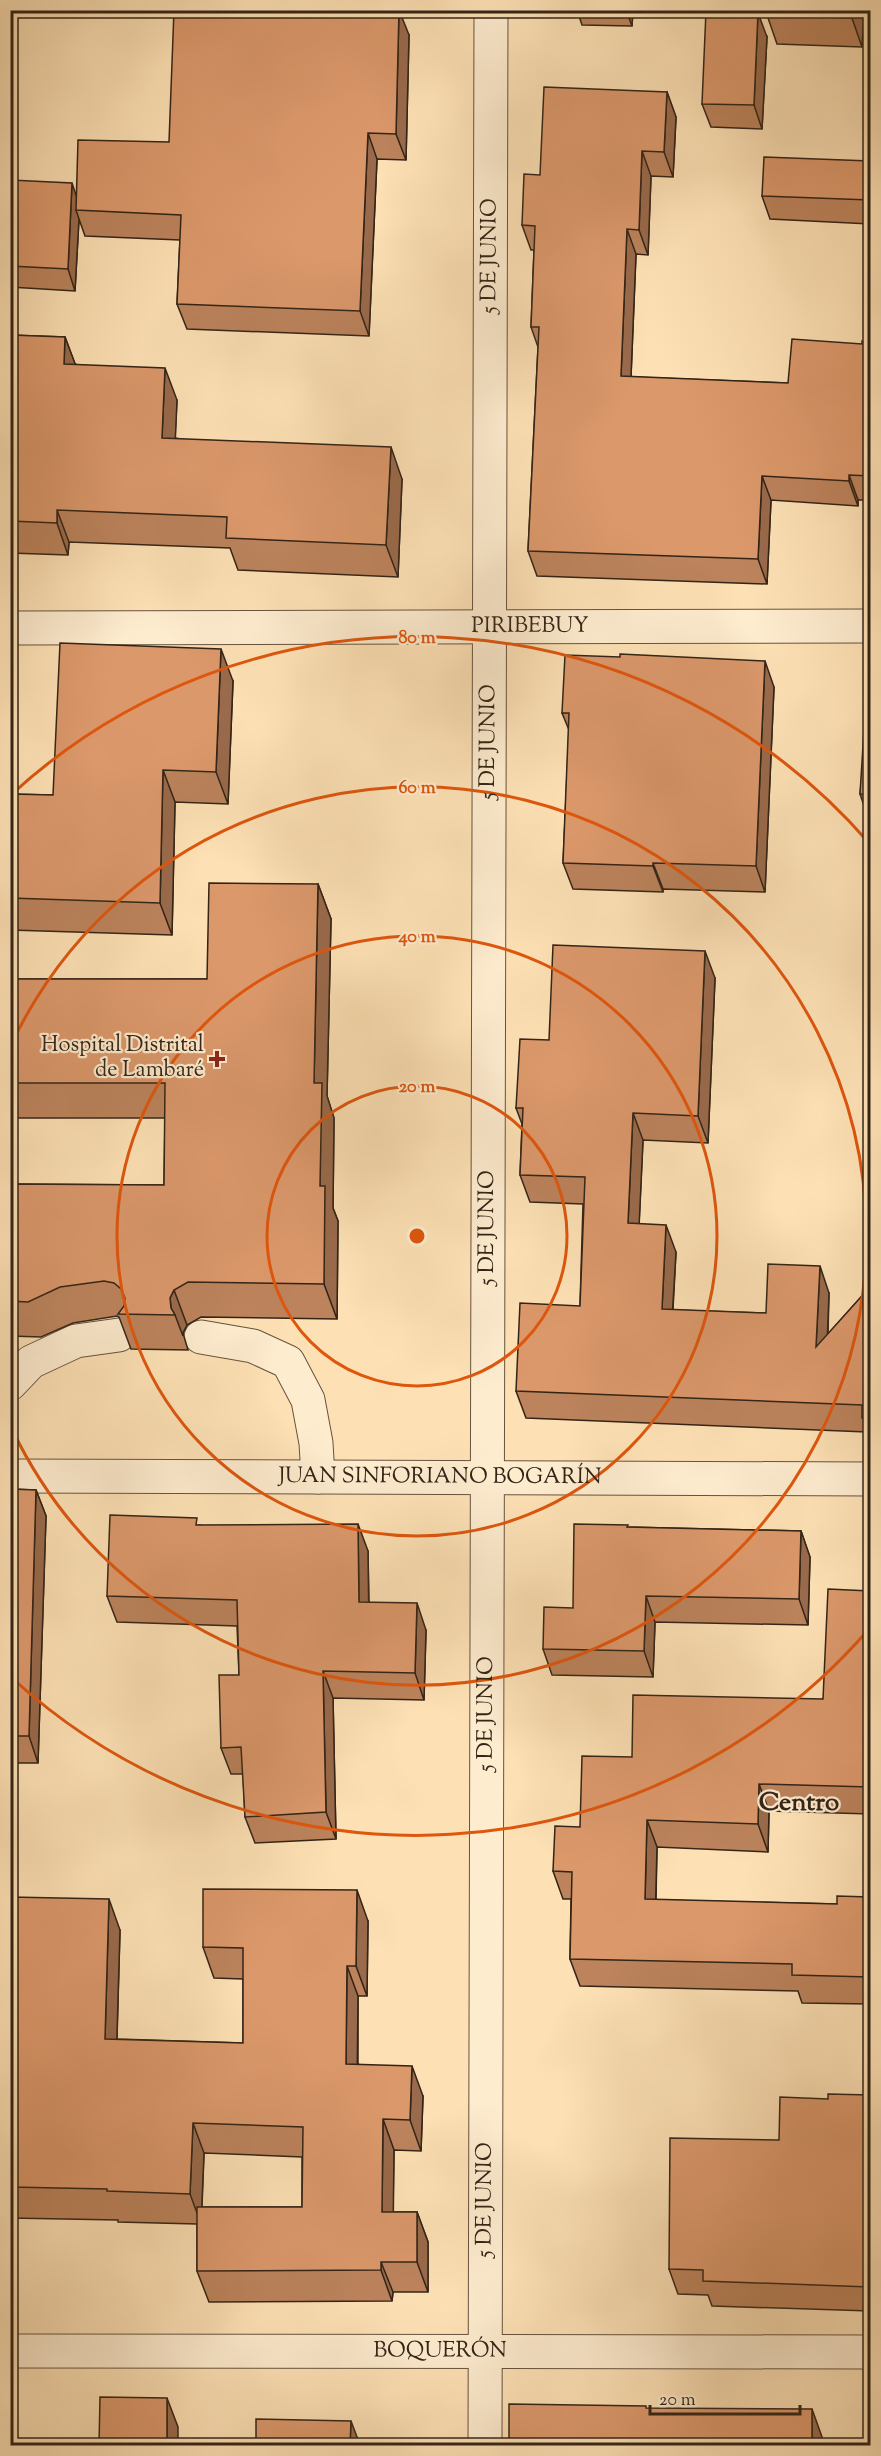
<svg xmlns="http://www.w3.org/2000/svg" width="881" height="2456" viewBox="0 0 881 2456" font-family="'Sorts Mill Goudy',serif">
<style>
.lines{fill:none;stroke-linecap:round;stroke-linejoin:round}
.minor-casing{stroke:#66533e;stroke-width:35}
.minor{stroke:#feeccf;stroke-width:33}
.wall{fill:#bc835c;stroke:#332417;stroke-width:1.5;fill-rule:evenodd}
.shaded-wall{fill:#996a4b;stroke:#332417;stroke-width:1.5}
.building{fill:#db986b;stroke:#332417;stroke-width:1.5}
.ring{fill:none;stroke:#df560d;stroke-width:3}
.poi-dot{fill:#8f2418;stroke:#feeccf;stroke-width:2}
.labels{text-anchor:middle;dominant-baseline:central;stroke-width:4.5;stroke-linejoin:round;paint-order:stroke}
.street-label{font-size:22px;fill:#332417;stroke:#feeccf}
.poi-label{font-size:22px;fill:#332417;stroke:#feeccf;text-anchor:end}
.quarter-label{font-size:26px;font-weight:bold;fill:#332417;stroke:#feeccf}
.centre{fill:#df560d;stroke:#feeccf;stroke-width:3}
.ring-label{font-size:18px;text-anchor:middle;font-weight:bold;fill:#df560d;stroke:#feeccf;stroke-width:4.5;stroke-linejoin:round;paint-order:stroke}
</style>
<rect width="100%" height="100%" fill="#fde1b5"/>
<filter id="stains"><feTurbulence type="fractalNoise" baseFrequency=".00333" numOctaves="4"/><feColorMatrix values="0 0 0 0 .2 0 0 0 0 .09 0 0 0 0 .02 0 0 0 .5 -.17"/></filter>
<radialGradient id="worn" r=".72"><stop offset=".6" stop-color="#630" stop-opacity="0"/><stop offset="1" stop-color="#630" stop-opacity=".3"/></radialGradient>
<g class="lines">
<g class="minor-casing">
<g id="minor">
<path id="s1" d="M10,628L870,626"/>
<path d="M201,1337L253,1346L288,1362L308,1400L316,1443L318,1477"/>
<path d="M10,1384L31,1362L76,1341L119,1335"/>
<path id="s2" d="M10,1476L870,1479"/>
<path id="s3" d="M10,2351L870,2352"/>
<path id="s4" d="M485,2446L491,10"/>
</g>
</g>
<use href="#minor" class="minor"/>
</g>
<g class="wall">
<path d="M577,10H633L632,26L582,25Z"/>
<path d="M864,10L862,47L777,44L767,15Z"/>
<path d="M409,35L406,160L377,159L369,336L187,329L177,304L180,240L85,236L79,219L75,291L10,287V180L76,195L169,142Z"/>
<path d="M767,37L762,129L711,127L702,104Z"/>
<path d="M667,92L676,117L673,177L651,176L648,255L636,254L631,377L788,383L862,344L870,341V500H858V506L771,500L767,584L537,576L528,551L538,347L531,327L534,250H531L522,225L540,175Z"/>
<path d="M870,161V224L770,219L762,196Z"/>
<path d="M10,335L65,337L75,364L177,400L175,438L402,479L398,577L238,570L230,548L69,542L68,555L10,553Z"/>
<path d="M233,681L228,804L175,802L172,935L10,930V794L53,795Z"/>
<path d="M774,687L765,892L663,889V892L573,889L563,863L569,730L562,713Z"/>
<path d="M870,697V818H868L860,794Z"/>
<path d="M318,884L331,919L327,1096L334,1118L333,1208L338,1221L337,1319L201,1317L187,1325L183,1333L188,1350L131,1349L119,1317L117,1316L73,1323L41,1337L10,1336V1184L164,1185L165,1118H10V979H207Z"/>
<path d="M715,978L708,1143L643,1140L639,1224L676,1252L673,1310L766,1313L829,1293L828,1334L870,1287V1442L867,1432L526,1418L516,1391L580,1306L583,1204L530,1202L520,1175L522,1124L516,1108L549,1040Z"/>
<path d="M10,1489L36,1490L46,1516L38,1763H10Z"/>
<path d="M199,1525L368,1551L369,1602L426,1630L424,1700L333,1698L336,1839L255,1843L245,1817L243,1774H231L221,1748L239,1675L237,1626L117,1622L107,1596Z"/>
<path d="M628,1527L801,1531L810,1557L808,1625L655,1622L653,1677L552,1675L543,1649L573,1608Z"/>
<path d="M870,1591V1814L769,1811L768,1852L657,1847L656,1900L837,1904L870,1897V2004L802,2003L798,1991L580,1986L570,1959L571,1899H563L553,1871L580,1827L632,1757L823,1699Z"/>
<path d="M10,1897L120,1930L117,2039L243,2043V1979L214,1978L203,1947L368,1921L367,1996H358V2064L423,2096L421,2151L394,2150L393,2212H417L428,2242V2292H393L392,2301L209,2302L197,2271V2224L118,2222V2220L10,2218ZM204,2153L302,2157V2207H202Z"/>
<path d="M870,2095V2311L712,2306L708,2295L678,2294L669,2269L779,2140L828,2099Z"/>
</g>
<g class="shaded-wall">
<path d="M399,10L409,35L406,160L396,134Z"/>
<path d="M626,10H633L632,26Z"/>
<path d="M852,10H864L862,47L852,18Z"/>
<path d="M758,13L767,37L762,129L754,105Z"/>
<path d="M667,92L676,117L673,177L664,152Z"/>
<path d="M368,133L377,159L369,336L360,311Z"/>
<path d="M642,151L651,176L648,255L639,230Z"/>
<path d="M72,183L79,204L76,210L79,219L75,291L68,269Z"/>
<path d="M627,229L636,254L630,401L621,376Z"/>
<path d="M65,337L77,369L64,364Z"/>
<path d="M165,368L177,400L174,470L162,438Z"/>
<path d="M391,447L402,479L398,577L386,545Z"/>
<path d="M849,475L858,500V506L849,481Z"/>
<path d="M762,476L771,500L767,584L758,559Z"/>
<path d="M57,510L69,542L68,555L57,523Z"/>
<path d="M221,649L233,681L228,804L216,772Z"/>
<path d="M765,661L774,687L765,892L756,866Z"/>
<path d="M163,770L175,802L172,935L160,903Z"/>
<path d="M653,863L663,889V892L653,866Z"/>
<path d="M318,884L331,919L327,1096L334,1118L333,1208L338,1221L337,1319L324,1284L320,1186L314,1083Z"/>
<path d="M705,951L715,978L708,1143L698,1116Z"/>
<path d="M633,1113L643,1140L638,1250L628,1223Z"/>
<path d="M666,1225L676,1252L671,1336L662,1309Z"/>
<path d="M820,1266L829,1293L826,1374L816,1347Z"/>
<path d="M174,1290L187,1325L183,1333V1336L175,1315L171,1308L170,1298Z"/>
<path d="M36,1490L46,1516L38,1763L29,1736Z"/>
<path d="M358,1524L368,1551L369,1629L359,1602Z"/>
<path d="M801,1531L810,1557L808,1625L799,1599Z"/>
<path d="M646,1596L655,1622L653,1677L644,1651Z"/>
<path d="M417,1603L426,1630L424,1700L415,1673Z"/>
<path d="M323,1671L333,1698L336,1839L326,1812Z"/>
<path d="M759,1784L769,1811L768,1852L758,1824Z"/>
<path d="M647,1820L657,1847L655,1927L645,1899Z"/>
<path d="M357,1890L368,1921L367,1996L356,1966Z"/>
<path d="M109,1899L120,1930L116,2069L105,2039Z"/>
<path d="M347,1966L358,1996L357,2094L346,2064Z"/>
<path d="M412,2066L423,2096L421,2151L410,2120Z"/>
<path d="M383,2119L394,2150L393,2242L382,2212Z"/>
<path d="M193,2123L204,2153L201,2224L190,2194Z"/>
<path d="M417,2212L428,2242V2292L417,2262Z"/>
<path d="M381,2262L393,2292L392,2301L381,2270Z"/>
<path d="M167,2398L178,2427V2445H167Z"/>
<path d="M812,2409L822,2437V2445H812Z"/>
<path d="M351,2421L360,2445H350Z"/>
</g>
<g class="building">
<path d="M174,10H399L396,134L368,133L360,311L177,304L181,215L76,210L78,140L169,142Z"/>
<path d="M767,10H852V18L767,15Z"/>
<path d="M706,11L758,13L754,105L702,104Z"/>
<path d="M544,87L667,92L664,152L642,151L639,230L627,229L621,376L788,383L792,339L862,344V341H870V476L849,475V481L762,476L758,559L528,551L539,327H531L535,226L522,225L524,174L540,175Z"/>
<path d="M764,157L870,161V200L762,196Z"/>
<path d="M10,180L72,183L68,269L10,266Z"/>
<path d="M10,335L65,337L64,364L165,368L162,438L391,447L386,545L226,538L227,517L57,510V523L10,521Z"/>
<path d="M60,643L221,649L216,772L163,770L160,903L10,898V794L53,795Z"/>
<path d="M620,654L765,661L756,866L653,863V866L563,863L569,713H562L565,655L620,657Z"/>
<path d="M866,697H870V795L860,794Z"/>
<path d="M209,883L318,884L314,1083H322L320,1186H325L324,1284L188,1282L174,1290L170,1298L171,1308L175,1315L118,1314L124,1306L125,1298L121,1289L114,1283L104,1281L60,1287L28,1302L10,1301V1184L164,1185L165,1083H10V979H207Z"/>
<path d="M553,945L705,951L698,1116L633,1113L628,1223L666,1225L662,1309L766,1313L768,1264L820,1266L816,1347L870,1287V1418H862V1405L516,1391L520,1303L580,1306L585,1177L520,1175L523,1108H516L520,1039L549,1040Z"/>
<path d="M10,1489L36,1490L29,1736H10Z"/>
<path d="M110,1515L197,1518L196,1525L358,1524L359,1602L417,1603L415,1673L323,1671L326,1812L245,1817L241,1747L221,1748L219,1675H239L237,1600L107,1596Z"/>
<path d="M574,1524L628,1525L627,1527L801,1531L799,1599L646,1596L644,1651L543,1649L544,1607L573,1608Z"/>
<path d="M828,1589L870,1591V1787L759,1784L758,1824L647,1820L645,1899L837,1904V1896L870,1897V1977L792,1975V1964L570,1959L572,1872L553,1871L555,1826L580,1827L582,1756L632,1757L633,1695L823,1699Z"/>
<path d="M203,1889L357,1890L356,1966H347L346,2064L412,2066L410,2120L383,2119L382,2212H417V2262H381V2270L197,2271V2207H302L303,2127L193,2123L190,2194L107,2191V2189L10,2187V1897L109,1899L105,2039L243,2043V1948L203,1947Z"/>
<path d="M828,2094L870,2095V2287L703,2281V2270L669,2269L670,2138L779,2140L780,2097L828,2099Z"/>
<path d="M100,2397L167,2398V2445H99Z"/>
<path d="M509,2404L646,2406V2408L812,2409V2445H509Z"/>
<path d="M256,2419L351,2421L350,2445H256Z"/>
</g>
<g class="ring">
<circle cx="417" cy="1236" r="150"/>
<circle cx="417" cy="1236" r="300"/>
<path d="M12 1043A449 449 0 1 1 12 1429"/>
<path d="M869 1629A599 599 0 0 1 12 1678M12 794A599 599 0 0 1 869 843"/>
</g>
<path class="poi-dot" d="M214 1050h6v6h6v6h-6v6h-6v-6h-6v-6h6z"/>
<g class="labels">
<g class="street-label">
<text stroke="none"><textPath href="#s4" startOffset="2190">5 DE JUNIO</textPath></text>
<text stroke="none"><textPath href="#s1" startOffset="520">PIRIBEBUY</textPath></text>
<text stroke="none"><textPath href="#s4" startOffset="1704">5 DE JUNIO</textPath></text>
<text stroke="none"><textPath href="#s4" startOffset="1218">5 DE JUNIO</textPath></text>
<text stroke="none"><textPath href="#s2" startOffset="430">JUAN SINFORIANO BOGARÍN</textPath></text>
<text stroke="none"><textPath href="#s4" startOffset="732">5 DE JUNIO</textPath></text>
<text stroke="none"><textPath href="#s4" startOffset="246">5 DE JUNIO</textPath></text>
<text stroke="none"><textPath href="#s3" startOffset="430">BOQUERÓN</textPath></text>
</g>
<g class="poi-label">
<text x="204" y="1046">Hospital Distrital<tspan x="204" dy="25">de Lambaré</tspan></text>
</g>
<g class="quarter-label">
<text x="799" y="1803">Centro</text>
</g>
</g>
<circle cx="417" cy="1236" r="9" class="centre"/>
<g class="ring-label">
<text x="417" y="643">80 m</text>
<text x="417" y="793">60 m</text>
<text x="417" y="942">40 m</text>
<text x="417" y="1092">20 m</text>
</g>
<rect width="881" height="2456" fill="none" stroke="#fde1b5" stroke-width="36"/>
<rect x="12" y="12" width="857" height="2432" fill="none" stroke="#332417" stroke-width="3"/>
<rect x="18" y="18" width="845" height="2420" fill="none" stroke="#332417" stroke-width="1.5"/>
<path d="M650 2405v9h150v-9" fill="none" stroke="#332417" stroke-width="3"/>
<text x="659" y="2405" font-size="18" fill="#332417" stroke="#feeccf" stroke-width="4.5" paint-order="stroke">20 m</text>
<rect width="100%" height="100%" filter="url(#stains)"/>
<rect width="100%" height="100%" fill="url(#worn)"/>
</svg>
